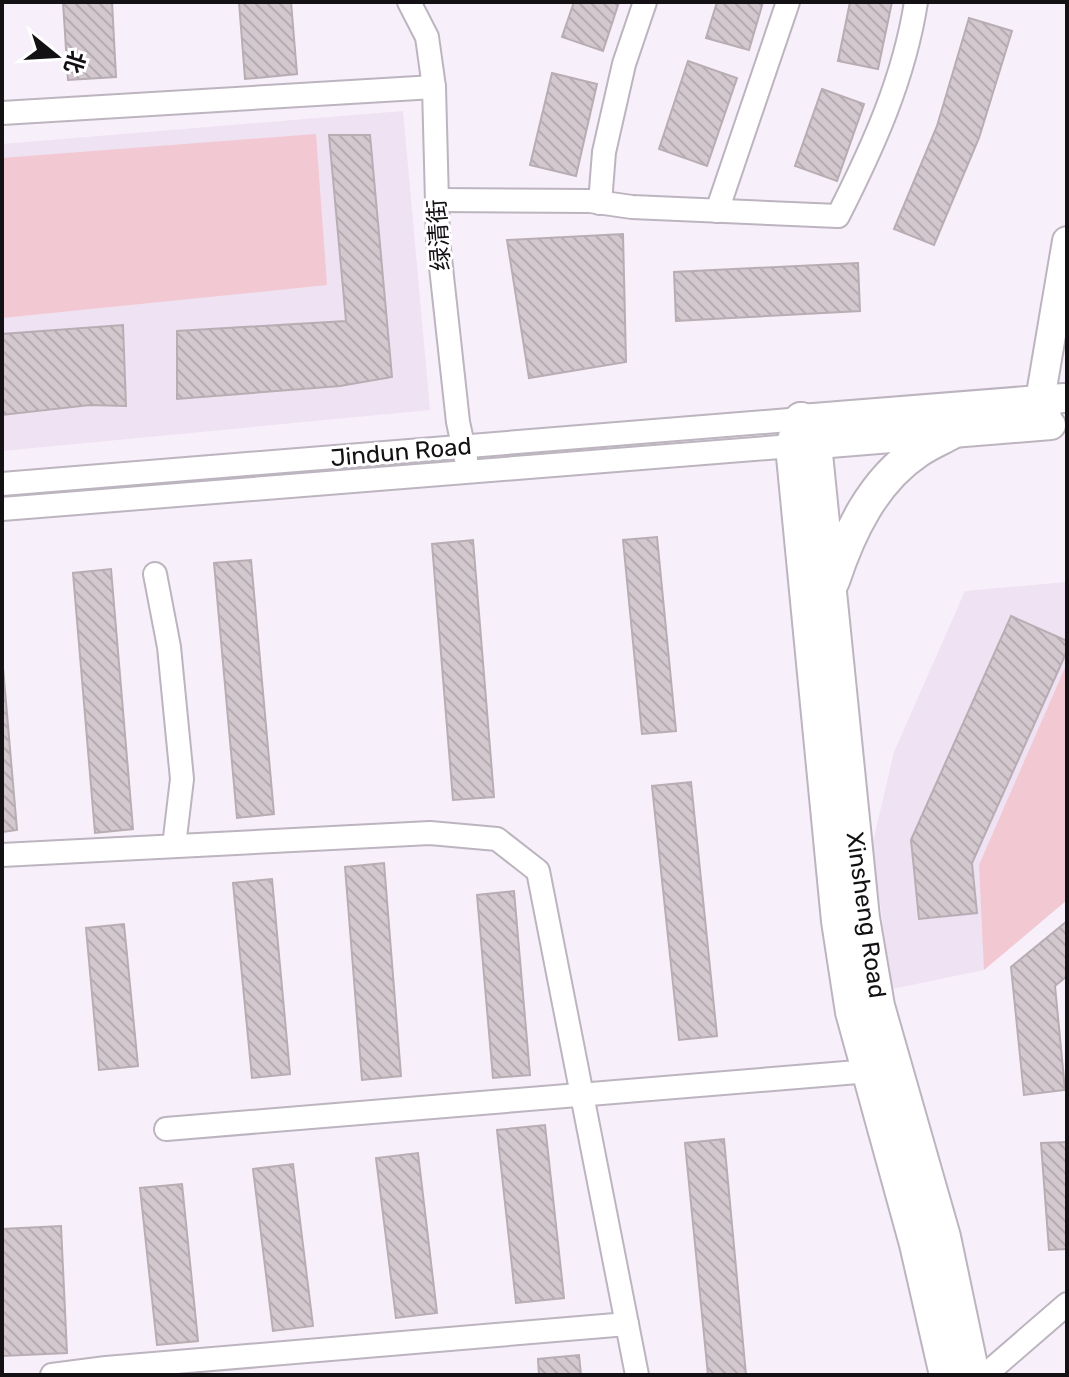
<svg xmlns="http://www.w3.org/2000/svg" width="1069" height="1377" viewBox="0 0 1069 1377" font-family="Rubik,'Noto Sans SC',sans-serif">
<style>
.built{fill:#efe2f2}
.park{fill:#f2c8d2}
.building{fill:url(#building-back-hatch);stroke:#b9adb4;stroke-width:2}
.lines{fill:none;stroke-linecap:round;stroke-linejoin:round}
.minor-casing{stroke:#bcb4be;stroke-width:26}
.tertiary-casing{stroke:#bcb4be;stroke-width:32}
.secondary-casing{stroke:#bcb4be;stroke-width:36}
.minor{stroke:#fff;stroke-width:22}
.tertiary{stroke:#fff;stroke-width:28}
.secondary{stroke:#fff;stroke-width:32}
.labels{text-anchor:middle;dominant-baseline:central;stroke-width:6;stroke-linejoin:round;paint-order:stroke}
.street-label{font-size:24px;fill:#141114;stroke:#fff}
</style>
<defs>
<pattern id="building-back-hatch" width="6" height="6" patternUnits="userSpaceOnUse" patternTransform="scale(2)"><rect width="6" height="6" fill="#d4c8cf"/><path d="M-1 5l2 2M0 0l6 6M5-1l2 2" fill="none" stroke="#b5abb1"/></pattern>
</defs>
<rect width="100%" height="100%" fill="#f7eff9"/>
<g class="built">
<path d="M403,111L430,410L2,451V144Z"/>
<path d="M1067,582V900L984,970L892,989L872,846L894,752L965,591Z"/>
</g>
<g class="park">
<path d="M316,134L327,285L2,318V158Z"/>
<path d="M1067,663V900L984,970L979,865Z"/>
</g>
<g class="building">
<path d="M63,2H112L116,77L68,80Z"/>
<path d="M239,2H291L297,74L245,79Z"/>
<path d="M574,2H619L603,51L562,37Z"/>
<path d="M717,2H763L749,50L706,38Z"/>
<path d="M850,2H892L878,69L838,61Z"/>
<path d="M969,18L1012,31L979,138L934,245L894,229L937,126Z"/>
<path d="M688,61L737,78L707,166L659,149Z"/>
<path d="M552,73L597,84L576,176L530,165Z"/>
<path d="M822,89L864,104L837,181L795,166Z"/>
<path d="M329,135H370L392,377L340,386L177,399V331L346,321Z"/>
<path d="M623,234L626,362L529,378L507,240Z"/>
<path d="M858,263L860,311L676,321L674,272Z"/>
<path d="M123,325L126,406L90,405L2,415V334Z"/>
<path d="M657,537L676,731L642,734L623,540Z"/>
<path d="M473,540L494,797L453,800L432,544Z"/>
<path d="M251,560L274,814L237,818L214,563Z"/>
<path d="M111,569L133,829L95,833L73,573Z"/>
<path d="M1011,616L1067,641V651L972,863L977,913L919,919L911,840Z"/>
<path d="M2,656L17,830L2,832Z"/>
<path d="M691,782L717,1036L679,1040L652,786Z"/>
<path d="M384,863L401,1076L362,1080L345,867Z"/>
<path d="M272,879L290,1074L252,1078L233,883Z"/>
<path d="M514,891L530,1075L493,1078L477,895Z"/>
<path d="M1067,921V976L1055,986L1065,1090L1024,1095L1011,967Z"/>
<path d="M124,924L138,1066L99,1070L86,928Z"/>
<path d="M545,1125L564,1298L516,1303L497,1130Z"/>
<path d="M724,1139L746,1375H708L685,1143Z"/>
<path d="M1067,1142V1249L1049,1250L1041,1143Z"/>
<path d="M418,1153L437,1313L396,1318L376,1158Z"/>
<path d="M293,1164L313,1326L273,1331L253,1169Z"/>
<path d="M182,1184L198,1341L157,1345L140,1188Z"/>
<path d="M61,1226L67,1353L2,1356V1229Z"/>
<path d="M579,1355L581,1375H539L538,1359Z"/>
</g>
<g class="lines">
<g class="minor-casing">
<g id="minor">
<path d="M409,2L427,37L434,87L438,240L458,422L466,459"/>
<path d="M2,113L434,87"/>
<path d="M437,200L590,201L632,207L838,216C873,147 904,79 916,2"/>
<path d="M600,203L604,152L624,64L645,2"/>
<path d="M717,211L788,2"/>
<path d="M2,484L801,419"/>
<path d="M2,509L792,446"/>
<path d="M155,574L169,647L182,779L174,846"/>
<path d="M2,855L430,833L497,839L538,871L637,1375"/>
<path d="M166,1129L882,1070"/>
<path d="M52,1375L106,1368L627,1324"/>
<path d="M985,1375L1067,1304"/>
</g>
</g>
<g class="tertiary-casing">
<g id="tertiary">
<path d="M1047,417L1040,400L1067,241"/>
<path d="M801,419L1064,398"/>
<path d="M793,446L1051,425"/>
</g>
</g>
<g class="secondary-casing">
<g id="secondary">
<path d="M801,419L815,444L863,918L878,1006L944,1237L973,1375"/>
<path d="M801,419L792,446L838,921L852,1012L916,1244L946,1375"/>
<path d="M833,581C849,532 873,481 918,451C928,444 940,439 951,433"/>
</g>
</g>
<use href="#minor" class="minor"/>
<use href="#tertiary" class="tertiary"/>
<use href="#secondary" class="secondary"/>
</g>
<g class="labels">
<g class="street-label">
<text transform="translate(439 235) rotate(-94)">绿清街</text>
<text transform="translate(401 452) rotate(-5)">Jindun Road</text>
<text transform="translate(866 915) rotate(82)">Xinsheng Road</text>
</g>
</g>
<rect width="1069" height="1377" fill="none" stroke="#141114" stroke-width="8"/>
<g transform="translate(56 56) rotate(108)" stroke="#ffffff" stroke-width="6" paint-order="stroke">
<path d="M0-6L14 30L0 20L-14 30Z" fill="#141114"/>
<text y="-12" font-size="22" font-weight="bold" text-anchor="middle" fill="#141114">北</text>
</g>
</svg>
